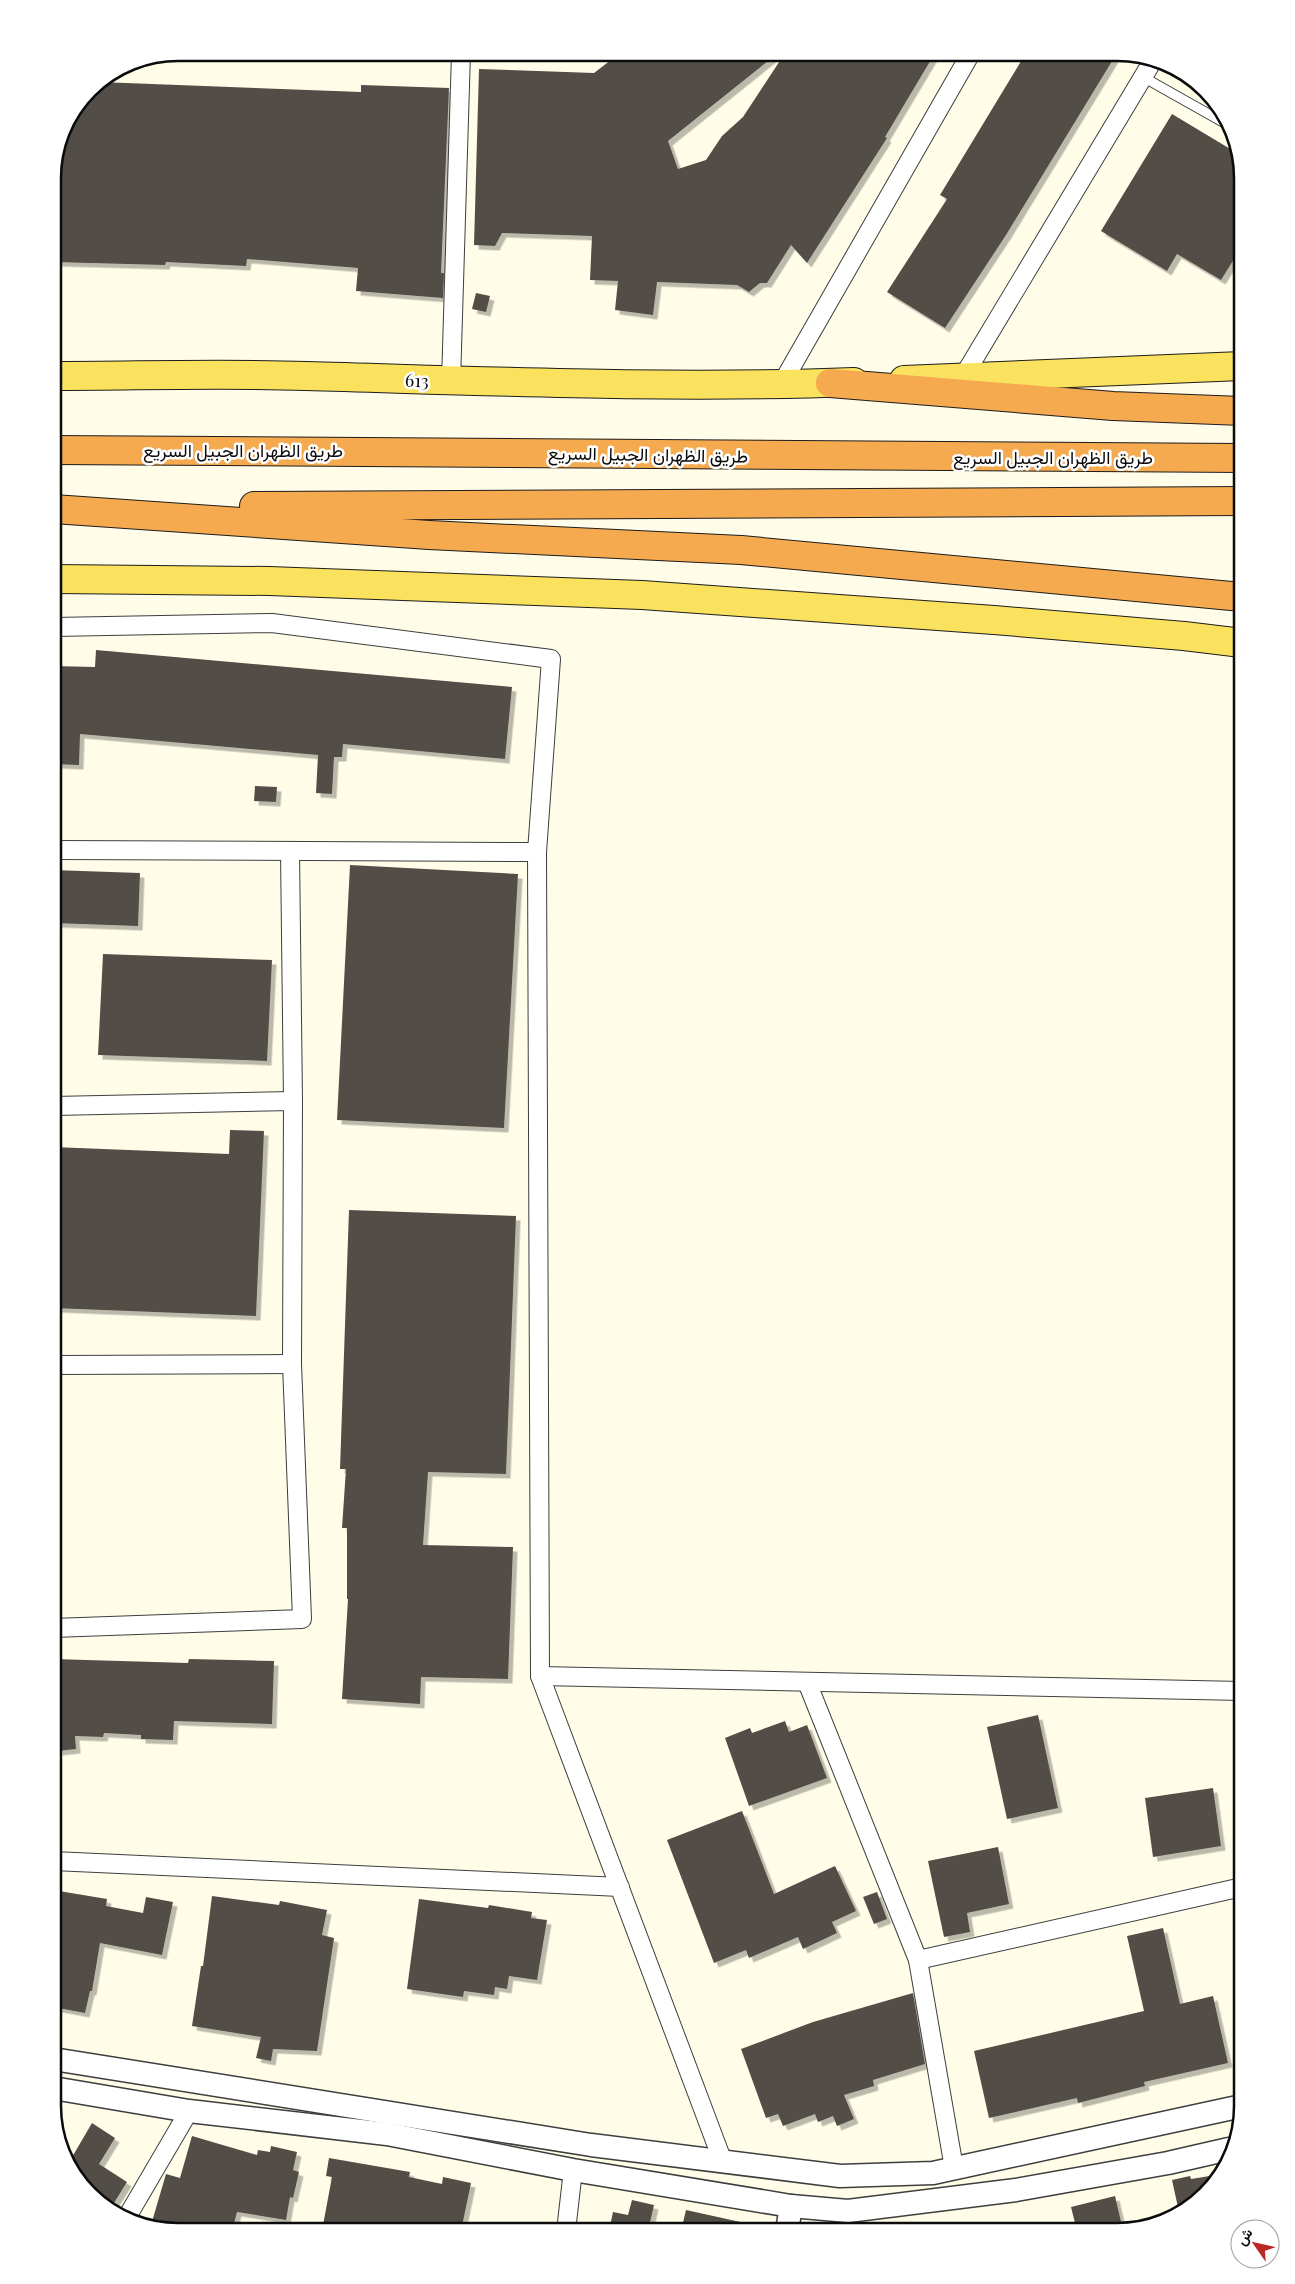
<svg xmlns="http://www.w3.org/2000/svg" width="1295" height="2284" viewBox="0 0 1295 2284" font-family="'Playfair Display',Vazirmatn,serif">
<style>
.building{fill:#534d47;filter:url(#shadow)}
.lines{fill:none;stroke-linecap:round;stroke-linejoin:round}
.service-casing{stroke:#3e3e3e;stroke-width:11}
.minor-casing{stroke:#3e3e3e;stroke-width:20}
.tertiary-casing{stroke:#3e3e3e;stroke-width:25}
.primary-casing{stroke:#1c1c1c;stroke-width:30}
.motorway-casing{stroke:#1c1c1c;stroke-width:30}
.service{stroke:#fff;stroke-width:9}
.minor{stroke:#fff;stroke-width:18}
.tertiary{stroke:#fff;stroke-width:22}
.primary{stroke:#fae15e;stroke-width:28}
.motorway{stroke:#f5aa50;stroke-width:28}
.labels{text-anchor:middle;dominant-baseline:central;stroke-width:5;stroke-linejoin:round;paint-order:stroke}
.street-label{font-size:18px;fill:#0b0b0b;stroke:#fff}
.rim{fill:none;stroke:#0b0b0b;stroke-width:2.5}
</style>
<defs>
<filter id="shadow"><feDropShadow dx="4.5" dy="4.5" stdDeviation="0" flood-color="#0004"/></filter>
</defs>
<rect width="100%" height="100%" fill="#fffde8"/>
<g class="building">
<path d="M620,53H778L668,141L678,169L706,160L722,136L743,117L785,53H935L885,137L887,138L807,263L791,245L767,283H760L749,292L737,285L657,282L653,315L615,310L618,281L590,280L592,236L502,233L495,246L474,245L479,69L594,73Z"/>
<path d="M1026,53H1117L1006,235L945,328L887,292L947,199L940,195Z"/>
<path d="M100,82L361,92V85L449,88L441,273H444L443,298L356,291L358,268L247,259L246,266L166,262L165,265L53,262V171L62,130L90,89Z"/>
<path d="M1172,114L1237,153L1242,178V260L1236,256L1221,280L1177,254L1167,271L1101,231Z"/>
<path d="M476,293L490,296L486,312L472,309Z"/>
<path d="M96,650L512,687L505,759L343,744L342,757H334L332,794L316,793L318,755L80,734L79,765L53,764V666L95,667Z"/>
<path d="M255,786L277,787L276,802L254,801Z"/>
<path d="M350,865L518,874L504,1128L337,1120Z"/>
<path d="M53,870L140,873L138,926L53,923Z"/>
<path d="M103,954L272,960L267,1061L98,1055Z"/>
<path d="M230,1130L264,1131L256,1316L53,1308V1147L229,1154Z"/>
<path d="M349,1210L516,1216L506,1474L428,1472L423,1545L513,1547L508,1679L421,1677L420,1704L342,1699L348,1599H347V1528H342L346,1469H340Z"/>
<path d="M53,1659L188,1663L189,1659L274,1661L272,1724L174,1721L173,1740L141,1739V1735L104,1733L103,1737L75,1736L76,1749L58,1751L57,1736H53Z"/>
<path d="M1038,1715L1058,1808L1007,1819L987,1727Z"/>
<path d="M785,1721L789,1732L807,1725L827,1778L749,1806L725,1738L750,1728L752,1733Z"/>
<path d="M1213,1788L1221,1846L1153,1857L1145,1798Z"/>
<path d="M742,1811L774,1894L835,1866L856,1911L832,1922L837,1933L803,1949L798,1937L749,1958L746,1950L714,1963L667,1840Z"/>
<path d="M998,1847L1009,1904L967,1913L970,1932L944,1937L928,1861Z"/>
<path d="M53,1890L107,1899L106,1906L143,1913L146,1897L173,1902L162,1955L100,1943L92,1991H90L85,2013L53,2007Z"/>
<path d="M877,1892L887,1919L874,1924L863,1897Z"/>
<path d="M212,1896L279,1905L280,1901L327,1910L322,1935L334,1938L317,2051L273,2049L271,2061L256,2058L261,2037L192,2026L201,1966H203Z"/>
<path d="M419,1899L488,1908L489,1905L532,1912L531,1918L547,1920L537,1980L509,1976L507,1989L495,1987L494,1995L464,1991L463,1997L407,1989Z"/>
<path d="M1163,1928L1180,2004L1213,1996L1228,2063L1144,2082L1145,2086L1078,2103L1077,2098L989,2118L974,2051L1144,2011L1127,1936Z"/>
<path d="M913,1993L925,2064L873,2080L874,2086L844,2095L854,2119L837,2126L833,2116L818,2122L815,2114L783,2126L778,2114L766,2118L741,2049L813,2022Z"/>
<path d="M92,2123L115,2138L99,2164L127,2182L109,2211L68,2164Z"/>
<path d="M192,2136L257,2155L258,2150L270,2152L271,2146L297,2152L293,2170L299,2172L293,2198L290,2197L286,2220L237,2212L232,2231H171L151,2225L166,2174L180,2178Z"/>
<path d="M329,2158L410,2172L409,2177L442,2184L443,2177L471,2183L461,2231H360L323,2225L332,2177L326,2176Z"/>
<path d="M1222,2174L1221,2175L1179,2212L1172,2180L1190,2176L1191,2179Z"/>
<path d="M1115,2196L1123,2230L1077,2231L1071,2207Z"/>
<path d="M632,2200L654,2205L648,2231H609L613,2212L628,2215Z"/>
<path d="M686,2210L754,2225V2231H681Z"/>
</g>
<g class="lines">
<g class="service-casing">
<path id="service" d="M1143,77L1230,126"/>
</g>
<g class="minor-casing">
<g id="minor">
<path d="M963,377L1152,62"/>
<path d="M451,382L461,53"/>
<path d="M781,385L971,53"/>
<path d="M53,627L272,623L551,659L537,852L540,1676L723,2162"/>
<path d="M53,850L537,852"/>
<path d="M53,1106L293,1101"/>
<path d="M53,1365L292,1364"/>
<path d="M53,1628L302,1619L292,1364L293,1101L290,851"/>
<path d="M540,1676L1242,1691"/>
<path d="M807,1682L918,1960L1242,1887"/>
<path d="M53,1861L620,1887"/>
<path d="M918,1960L954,2168"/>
<path d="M127,2217L189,2111"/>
<path d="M566,2231L573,2170"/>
</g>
</g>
<g class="tertiary-casing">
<g id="tertiary">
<path d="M53,2059L591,2145L840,2176L933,2173L1242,2106"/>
<path d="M53,2088L189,2111L387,2134L573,2170L791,2206L848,2211L1016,2190L1168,2163L1229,2149"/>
<path d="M787,2231L791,2206"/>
</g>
</g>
<g class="primary-casing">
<g id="primary">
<path d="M53,376C137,376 222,373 306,376C489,381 671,389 854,382"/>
<path d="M904,380L1242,366"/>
<path d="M53,579L269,581L642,595L994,620L1184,636L1242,643"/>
</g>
</g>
<g class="motorway-casing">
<g id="motorway">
<path d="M830,383L1113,406L1242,411"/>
<path d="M53,450L1242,458"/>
<path d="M254,506L1242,501"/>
<path d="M53,509L429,535L741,550L1242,597"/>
</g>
</g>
<use href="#service" class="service"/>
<use href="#minor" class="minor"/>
<use href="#tertiary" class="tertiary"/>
<use href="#primary" class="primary"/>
<use href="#motorway" class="motorway"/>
</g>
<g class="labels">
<g class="street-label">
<text transform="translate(417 380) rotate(2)">613</text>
<text x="243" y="450">طريق الظهران الجبيل السريع</text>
<text transform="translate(648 454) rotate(1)">طريق الظهران الجبيل السريع</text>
<text x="1053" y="457">طريق الظهران الجبيل السريع</text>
</g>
</g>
<path d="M0 0H1295V2284H0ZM178 61H1117A117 117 0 0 1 1234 178V2106A117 117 0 0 1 1117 2223H178A117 117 0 0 1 61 2106V178A117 117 0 0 1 178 61Z" fill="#fff" fill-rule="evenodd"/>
<path class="rim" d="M178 61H1117A117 117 0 0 1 1234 178V2106A117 117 0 0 1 1117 2223H178A117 117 0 0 1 61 2106V178A117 117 0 0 1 178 61Z"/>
<g transform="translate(1255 2244) rotate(304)"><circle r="24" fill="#ffffff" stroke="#9d9d9d"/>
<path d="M0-4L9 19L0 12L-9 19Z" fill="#ba2923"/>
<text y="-8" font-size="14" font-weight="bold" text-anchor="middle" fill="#0b0b0b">ش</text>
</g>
</svg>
